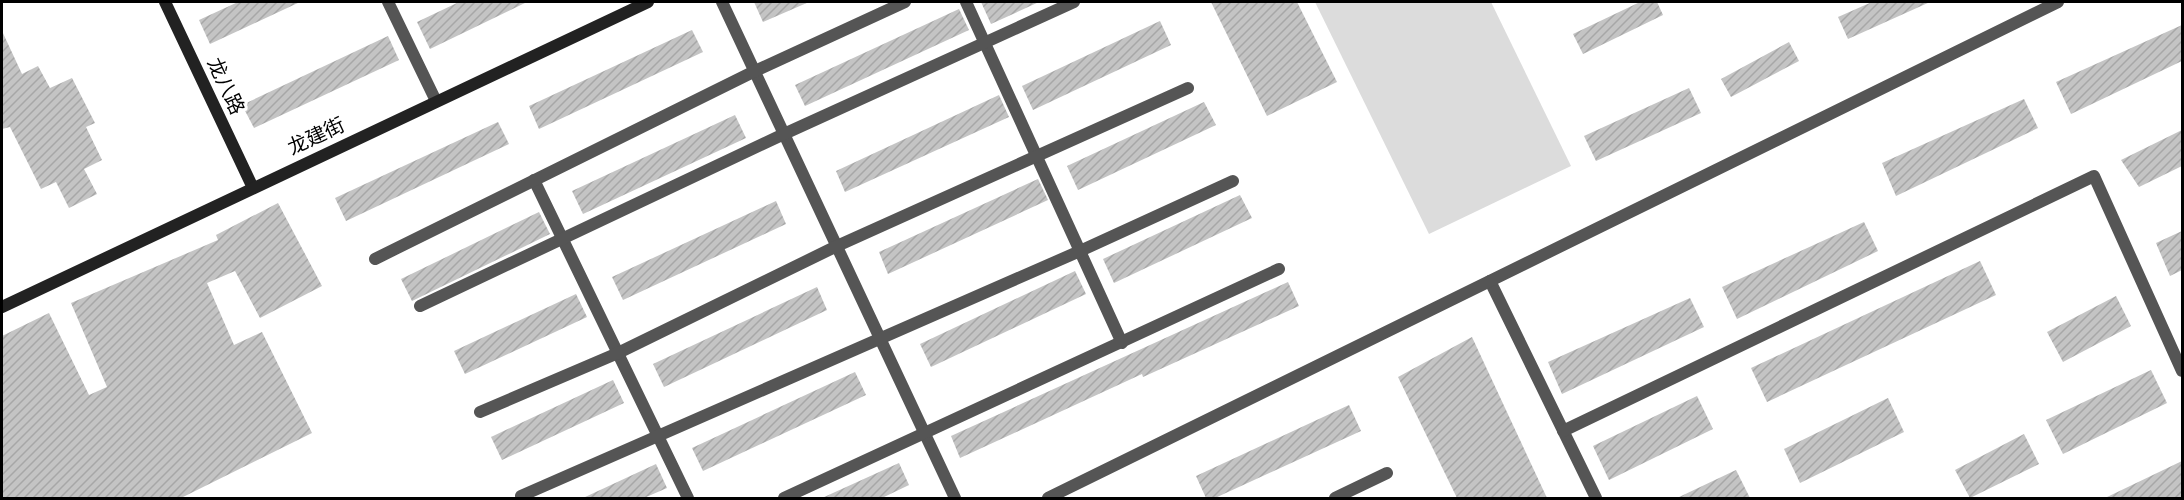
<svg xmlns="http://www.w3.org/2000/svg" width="2184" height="500" viewBox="0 0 2184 500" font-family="'Fira Sans','Noto Sans SC',sans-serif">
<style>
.park{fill:#dcdcdc}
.building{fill:url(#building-hatch)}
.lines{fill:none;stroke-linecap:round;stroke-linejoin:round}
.street{stroke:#555;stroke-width:12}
.secondary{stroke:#222;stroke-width:12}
.labels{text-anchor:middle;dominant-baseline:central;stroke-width:6;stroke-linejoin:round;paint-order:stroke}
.street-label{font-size:20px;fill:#000;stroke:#fff}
</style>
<defs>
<pattern id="building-hatch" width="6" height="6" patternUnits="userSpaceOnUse" patternTransform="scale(1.5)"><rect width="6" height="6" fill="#c4c4c4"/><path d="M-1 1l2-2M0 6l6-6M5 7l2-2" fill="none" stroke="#a7a7a7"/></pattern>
</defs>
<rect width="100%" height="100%" fill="#fff"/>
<path class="park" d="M1315,2H1491L1571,166L1429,234Z"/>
<g class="building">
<path d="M238,2H300L210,44L199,20Z"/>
<path d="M459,2H527L430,49L417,22Z"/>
<path d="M754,2H809L763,22Z"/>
<path d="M981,2H1039L991,24Z"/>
<path d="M1211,2H1297L1337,82L1267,116Z"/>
<path d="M1640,2H1657L1663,15L1583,54L1573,34Z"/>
<path d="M1872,2H1930L1848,39L1838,17Z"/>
<path d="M959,9L969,30L805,106L795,85Z"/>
<path d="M1160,21L1171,45L1033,110L1022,86Z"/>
<path d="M2182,25V61L2071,114L2056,82Z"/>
<path d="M692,30L703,52L539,129L529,106Z"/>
<path d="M2,31L22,74L38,66L50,88L72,78L95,123L86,127L102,160L84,169L97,194L69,208L56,182L41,189L10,127L2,129Z"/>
<path d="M388,36L399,60L254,128L242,105Z"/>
<path d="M1789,42L1799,61L1731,97L1721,79Z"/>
<path d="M1689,88L1701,113L1596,161L1584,136Z"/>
<path d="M999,95L1009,117L845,192L836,171Z"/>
<path d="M2024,99L2038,128L1896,196L1882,163Z"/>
<path d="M1204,102L1216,125L1078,190L1067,166Z"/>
<path d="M735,115L746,138L583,214L572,191Z"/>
<path d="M498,122L509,144L346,221L335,198Z"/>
<path d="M2182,130V166L2139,187L2121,160Z"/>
<path d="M1038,179L1048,200L888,274L879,252Z"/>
<path d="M1240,195L1252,218L1114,283L1103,259Z"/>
<path d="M776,201L786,224L623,300L612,277Z"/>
<path d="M278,203L322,286L260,318L235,271L207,283L234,345L262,332L312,433L181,498H2V336L49,313L89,395L107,387L71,303L218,240L216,235Z"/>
<path d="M539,212L550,234L412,301L401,279Z"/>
<path d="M1864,222L1878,251L1737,319L1722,287Z"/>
<path d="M2182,231V270L2170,276L2156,243Z"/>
<path d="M1980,261L1996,295L1767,402L1751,368Z"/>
<path d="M1075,271L1086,294L931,367L920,344Z"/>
<path d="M1288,282L1299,306L1143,377L1142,374L960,458L951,436Z"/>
<path d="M817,287L827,310L664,387L653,364Z"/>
<path d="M576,294L587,317L465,374L454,351Z"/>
<path d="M2116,296L2131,326L2063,362L2047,332Z"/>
<path d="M1690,298L1704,327L1562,394L1548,362Z"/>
<path d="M1472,337L1547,498H1457L1398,377Z"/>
<path d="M2151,370L2167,403L2063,454L2046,420Z"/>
<path d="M855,372L866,395L703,471L692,448Z"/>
<path d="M613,380L624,403L502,460L491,437Z"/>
<path d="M1697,396L1713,429L1609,480L1593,446Z"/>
<path d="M1888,398L1904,432L1800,483L1784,449Z"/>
<path d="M1349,405L1361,431L1215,498H1206L1196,476Z"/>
<path d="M2024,434L2039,464L1970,498L1955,470Z"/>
<path d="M2182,461V498H2105Z"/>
<path d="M899,463L909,485L882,498H822Z"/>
<path d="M656,464L667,488L644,498H583Z"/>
<path d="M1736,470L1750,498H1677Z"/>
</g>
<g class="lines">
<g class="street">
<path d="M388,2L436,101"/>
<path d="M722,2L955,498"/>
<path d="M966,2L1122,343"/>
<path d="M534,180L688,498"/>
<path d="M375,259L755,71L905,2"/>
<path d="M1490,281L1596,498"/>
<path d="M420,306L784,134L1074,2"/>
<path d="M480,412L618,353L837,246L1188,88"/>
<path d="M1563,431L2094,176L2182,371"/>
<path d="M521,496L1080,251L1233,181"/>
<path d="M784,498L1279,269"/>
<path d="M1048,498L2058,2"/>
<path d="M1335,498L1387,473"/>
</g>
<g class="secondary">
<path d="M165,2L253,188"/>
<path d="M2,307L648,2"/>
</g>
</g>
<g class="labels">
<g class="street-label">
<text transform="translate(226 86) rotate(65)">龙八路</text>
<text transform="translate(316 136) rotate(-25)">龙建街</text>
</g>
</g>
<rect width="2184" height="500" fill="none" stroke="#000000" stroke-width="6"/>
</svg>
